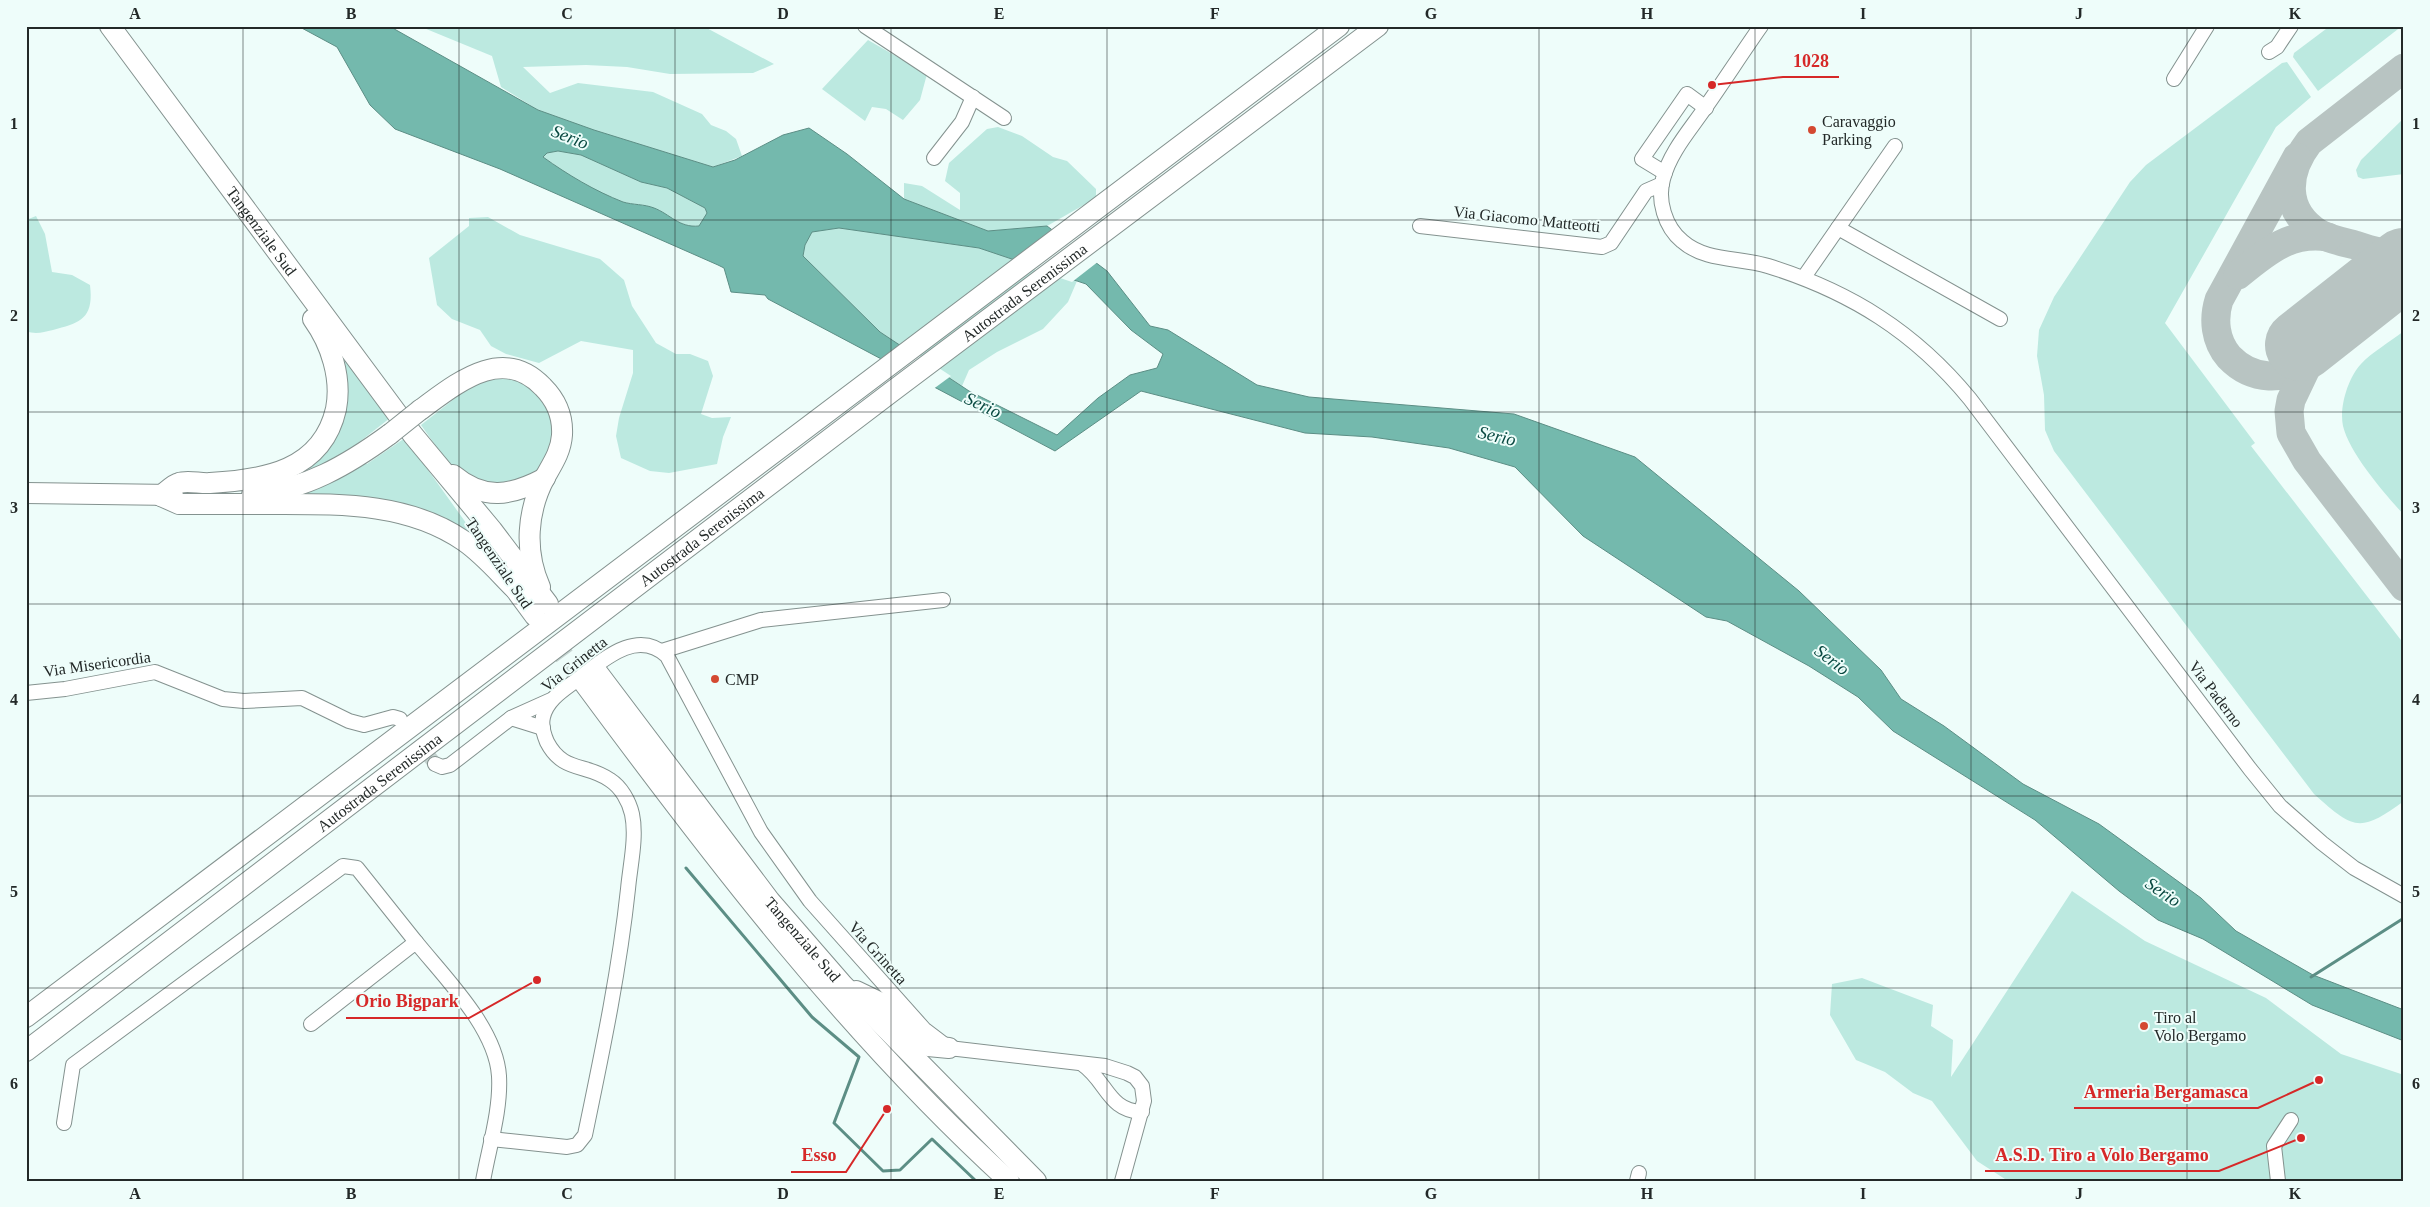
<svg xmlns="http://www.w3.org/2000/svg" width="2430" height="1207" viewBox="0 0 2430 1207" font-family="'Times New Roman',serif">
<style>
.green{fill:#bce9e0}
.water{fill:#74b9ad;stroke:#5c8e85;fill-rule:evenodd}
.pier{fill:#eefdfa}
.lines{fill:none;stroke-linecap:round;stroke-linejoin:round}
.stream{stroke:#5c8e85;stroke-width:3}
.taxiway{stroke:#b8c4c2;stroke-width:29}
.runway{stroke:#b8c4c2;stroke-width:72}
.minor-tunnel{stroke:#c5d3d0;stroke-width:14;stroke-dasharray:14 7;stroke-linecap:butt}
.highway-tunnel{stroke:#c5d3d0;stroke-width:20;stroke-dasharray:20 10;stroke-linecap:butt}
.minor-casing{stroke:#84928f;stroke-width:16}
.highway-casing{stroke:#84928f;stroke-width:22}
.minor{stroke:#fff;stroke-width:14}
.highway{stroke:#fff;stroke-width:20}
.highway-bridge-casing{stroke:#84928f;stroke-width:22;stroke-linecap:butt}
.highway-bridge{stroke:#fff;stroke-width:20}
.grid{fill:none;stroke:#232928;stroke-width:1;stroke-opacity:0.55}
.poi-dot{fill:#d44931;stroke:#eefdfa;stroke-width:2}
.labels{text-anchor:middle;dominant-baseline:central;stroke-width:4;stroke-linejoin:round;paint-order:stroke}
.poi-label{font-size:16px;fill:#232928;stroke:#eefdfa;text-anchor:start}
.street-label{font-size:16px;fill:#232928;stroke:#eefdfa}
.water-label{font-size:18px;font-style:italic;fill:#094941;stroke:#eefdfa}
.leader{fill:none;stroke:#d62828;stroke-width:2}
.callout-dot{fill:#d62828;stroke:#eefdfa;stroke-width:2}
.callout-label{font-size:18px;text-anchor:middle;font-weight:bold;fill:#d62828;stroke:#eefdfa;stroke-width:4;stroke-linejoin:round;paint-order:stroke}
.neatline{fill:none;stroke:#232928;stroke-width:2}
.grid-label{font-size:16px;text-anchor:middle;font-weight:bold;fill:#232928}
</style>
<rect width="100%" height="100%" fill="#eefdfa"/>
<g class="green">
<path d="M419,26H703L774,64L753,73L670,74L627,67L586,65L523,67L550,93L578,83L653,92L702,114L711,125L726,131L736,139L742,156L713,167L594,130L538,110L501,87L492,56Z"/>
<path d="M2330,26H2402L2318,91L2293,57L2294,53Z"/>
<path d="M868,40L927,74L920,100L903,120L886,109L872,107L865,121L822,89Z"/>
<path d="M2287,62L2311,97L2276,127L2165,323L2255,443L2251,446L2404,644V801C2360,833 2354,830 2314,794L2054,451L2045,430L2044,395L2037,356L2039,330L2054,297L2130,182L2146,165L2282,63Z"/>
<path d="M2404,118V174L2363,179L2358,177L2356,170L2361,160Z"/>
<path d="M998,127L1022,136L1053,157L1067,161L1096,189V198L1047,226L988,231L904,199V183L922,186L960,210V193L945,181L949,163L987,129Z"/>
<path d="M558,151L581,155L641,182L667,188L705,208L707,213L699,226C679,228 670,214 653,208C645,204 635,205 627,203C601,197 564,172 543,157L547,153Z"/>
<path d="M36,216L45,234L52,272L72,275L90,285C94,318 81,323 53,330C43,332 36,335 26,331V220Z"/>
<path d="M488,217L520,235L600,259L624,280L632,306L656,343L676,354H690L708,361L713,376L701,414L712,418L731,417L723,437L717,464L669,473L650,471L621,458L616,436L619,418L633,373V350L581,341L539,363L506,354L491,346L480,330L452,319L437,305L429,258L469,226V218Z"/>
<path d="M839,228L979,248L1077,281L1068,302L1043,329L997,352L969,370L962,386L880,332L803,256L805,245L812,232Z"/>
<path d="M2404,331V515C2384,493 2350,454 2343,426C2339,407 2348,378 2361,364C2372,352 2390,342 2404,331Z"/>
<path d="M337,346L390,418L353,447L354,450L295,478L286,476L327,442Z"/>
<path d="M496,376L524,382L546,402L555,435L538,473L489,489L450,466L421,425L473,384Z"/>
<path d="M405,438L479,541L464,534L290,497L329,483L364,463L367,464Z"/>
<path d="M2072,891L2145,941L2266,998L2341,1054L2404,1075V1181H2008L1977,1161L1932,1101L1913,1093L1885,1072L1856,1060L1830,1015L1832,984L1862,978L1933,1005L1931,1026L1953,1040L1951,1077Z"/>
</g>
<path class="water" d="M298,26H389L538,110L594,130L713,167L735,160L783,135L809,128L847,154L904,199L988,231L1047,226L1107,271L1150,326L1168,330L1257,385L1309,397L1514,414L1635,457L1799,591L1881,670L1901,699L1944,726L2023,784L2099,824L2201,898L2236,931L2313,975L2404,1010V1041L2312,1005L2203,939L2158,920L2119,891L2035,820L1893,731L1858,697L1809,666L1727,621L1706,617L1583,536L1515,467L1449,448L1372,437L1305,433L1141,391L1055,451L768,299L765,295L731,292L724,268L718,265L500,169L395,129L370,105L337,47ZM558,151L581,155L641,182L667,188L705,208L707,213L699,226C679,228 670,214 654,208C644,204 633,205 623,202C595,191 568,175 543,157L547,153ZM839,228L979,248L1086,284L1131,330L1163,354L1157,368L1130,375L1098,398L1057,435L969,391L880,332L803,256L805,245L812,232Z"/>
<g class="pier">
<path d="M1055,230L1099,261L1072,282L1012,262Z"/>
<path d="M904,345L951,376L932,390L882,362Z"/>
</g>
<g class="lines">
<g class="stream">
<path d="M686,868L812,1017L859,1057L834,1123L883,1171L900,1170L932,1139L976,1181"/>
<path d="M2311,977L2404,918"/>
</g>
<g class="taxiway">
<path d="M2404,68L2309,142C2286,172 2282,210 2318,233C2328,239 2343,242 2355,245C2370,250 2388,256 2404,253"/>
<path d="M2297,157L2219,300C2213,319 2215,341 2229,357C2251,380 2287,384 2309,359C2317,351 2320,338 2328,330C2335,323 2344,318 2352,312C2369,299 2387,286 2404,273"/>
<path d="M2238,275C2266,252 2290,231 2328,237"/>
<path d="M2311,358L2291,400L2289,411L2291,433L2307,461L2404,587"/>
</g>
<path class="runway" d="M2301,345L2404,264"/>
<path class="minor-tunnel" d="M404,723L435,764"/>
<g class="highway-tunnel">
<path d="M548,604L598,673"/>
<path d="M535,616L584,683"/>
</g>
<g class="minor-casing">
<g id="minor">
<path d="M865,26L1004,118"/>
<path d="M1761,26C1742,53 1724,81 1705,108C1690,130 1670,152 1663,179C1657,200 1665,227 1682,241C1706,262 1739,257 1768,266C1851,292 1915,332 1970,399L2250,769L2280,806L2322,843L2354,868L2404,896"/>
<path d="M2269,52L2277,47L2291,26"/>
<path d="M2174,79L2207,26"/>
<path d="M934,158L962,122L973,97"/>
<path d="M1665,173L1642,159L1687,94L1706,108"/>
<path d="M1420,226L1602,247L1611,243L1646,191L1662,184"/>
<path d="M1838,228L1895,146"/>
<path d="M1804,277L1838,228L2000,319"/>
<path d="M662,651L761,620L943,600"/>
<path d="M26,693L65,689L155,672L223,699L244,701L302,698L349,721L364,725L393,717L400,719"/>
<path d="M543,728L511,718L551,700"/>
<path d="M435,764L442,767L450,765L511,718"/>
<path d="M311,1024L416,942C445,978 496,1028 499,1076C501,1110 489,1147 483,1181"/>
<path d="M1082,1064C1107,1081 1108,1111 1142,1112"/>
<path d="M64,1123L73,1065L343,866L357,868L416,942"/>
<path d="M491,1139L567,1147L577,1145L585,1135C602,1053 619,973 628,889C630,866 637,837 632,814C629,801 621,787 610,780C586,763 563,773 547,742C544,735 541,725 543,717C547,699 565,689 578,679C603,660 637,628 667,656L761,832L810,901L924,1029L949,1048L1105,1066L1127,1073L1135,1077L1142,1086L1144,1101L1122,1181"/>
<path d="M1637,1181L1639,1173"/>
<path d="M2278,1181L2274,1146L2291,1120"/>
</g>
</g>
<g class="highway-casing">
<g id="highway">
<path id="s1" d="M110,26L413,435L492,530L548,604"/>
<path d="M420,410C456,384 502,344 543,387C556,400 563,417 562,435C561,451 553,463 545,477C527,511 524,551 540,587"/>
<path d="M453,475C484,501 511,496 545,478"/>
<path d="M26,493L173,495"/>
<path d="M252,494C304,491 349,464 390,434"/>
<path d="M161,496C166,492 173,484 179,483C188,480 201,484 210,483C264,480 322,471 336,409C342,378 331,344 313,319"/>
<path d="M161,496L179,504C212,504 245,504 278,504C342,504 409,503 464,541C483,554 498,572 514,588"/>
<path d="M507,578L535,616"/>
<path id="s2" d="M598,673L770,901L843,985L1036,1181"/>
<path d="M584,683C714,859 847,1033 1009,1181"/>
<path d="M856,991L883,1004L919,1041L928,1046L949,1048"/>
<path d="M26,1017L1339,26"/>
<path id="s3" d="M26,1051L890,393L1378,26"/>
</g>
</g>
<use href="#minor" class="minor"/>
<use href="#highway" class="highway"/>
<g class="highway-bridge-casing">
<path id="highway-bridge" d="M390,434L420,410"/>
</g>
<use href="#highway-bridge" class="highway-bridge"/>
</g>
<path class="grid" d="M243,26V1181M459,26V1181M675,26V1181M891,26V1181M1107,26V1181M1323,26V1181M1539,26V1181M1755,26V1181M1971,26V1181M2187,26V1181M26,220H2404M26,412H2404M26,604H2404M26,796H2404M26,988H2404"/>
<g class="poi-dot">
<circle cx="1812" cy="130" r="5"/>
<circle cx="715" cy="679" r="5"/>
<circle cx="2144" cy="1026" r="5"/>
</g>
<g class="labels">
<g class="poi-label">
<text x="1822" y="121">Caravaggio<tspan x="1822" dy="18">Parking</tspan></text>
<text x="725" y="679">CMP</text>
<text x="2154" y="1017">Tiro al<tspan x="2154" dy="18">Volo Bergamo</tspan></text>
</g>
<g class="street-label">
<text transform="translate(1527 219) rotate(6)">Via Giacomo Matteotti</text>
<text stroke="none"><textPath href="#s1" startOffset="255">Tangenziale Sud</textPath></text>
<text stroke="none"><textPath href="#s3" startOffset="1254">Autostrada Serenissima</textPath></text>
<text stroke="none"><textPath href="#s3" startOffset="849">Autostrada Serenissima</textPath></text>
<text transform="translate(499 563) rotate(56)">Tangenziale Sud</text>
<text transform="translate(97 664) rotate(-8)">Via Misericordia</text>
<text transform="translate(574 664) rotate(-38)">Via Grinetta</text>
<text transform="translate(2216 694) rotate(53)">Via Paderno</text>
<text stroke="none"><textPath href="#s3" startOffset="444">Autostrada Serenissima</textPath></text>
<text stroke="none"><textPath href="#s2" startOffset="336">Tangenziale Sud</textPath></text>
<text transform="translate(878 953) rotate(48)">Via Grinetta</text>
</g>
<g class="water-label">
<text transform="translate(570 137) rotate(22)">Serio</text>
<text transform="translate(983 405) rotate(25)">Serio</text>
<text transform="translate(1497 436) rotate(13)">Serio</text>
<text transform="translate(1832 660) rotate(37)">Serio</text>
<text transform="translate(2163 892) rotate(34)">Serio</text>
</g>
</g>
<path class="leader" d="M1712 85L1783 77H1839M537 980L469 1018H346M2319 1080L2258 1108H2074M2301 1138L2219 1171H1985M887 1109L846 1172H791"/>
<g class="callout-dot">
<circle cx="1712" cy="85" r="5"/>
<circle cx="537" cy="980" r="5"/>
<circle cx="2319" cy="1080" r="5"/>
<circle cx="2301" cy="1138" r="5"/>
<circle cx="887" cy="1109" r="5"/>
</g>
<g class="callout-label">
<text x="1811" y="67">1028</text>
<text x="407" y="1007">Orio Bigpark</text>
<text x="2166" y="1098">Armeria Bergamasca</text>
<text x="2102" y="1161">A.S.D. Tiro a Volo Bergamo</text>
<text x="819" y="1161">Esso</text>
</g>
<rect width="2430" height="1207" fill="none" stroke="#eefdfa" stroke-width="55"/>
<rect x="28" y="28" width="2374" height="1152" class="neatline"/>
<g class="grid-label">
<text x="135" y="19">A</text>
<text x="351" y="19">B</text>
<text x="567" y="19">C</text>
<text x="783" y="19">D</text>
<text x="999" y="19">E</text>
<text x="1215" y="19">F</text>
<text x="1431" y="19">G</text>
<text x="1647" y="19">H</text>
<text x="1863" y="19">I</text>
<text x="2079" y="19">J</text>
<text x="2295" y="19">K</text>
<text x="14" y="129">1</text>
<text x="2416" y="129">1</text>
<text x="14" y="321">2</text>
<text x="2416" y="321">2</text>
<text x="14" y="513">3</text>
<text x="2416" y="513">3</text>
<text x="14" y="705">4</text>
<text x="2416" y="705">4</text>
<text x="14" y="897">5</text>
<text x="2416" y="897">5</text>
<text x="14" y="1089">6</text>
<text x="2416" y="1089">6</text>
<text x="135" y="1199">A</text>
<text x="351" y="1199">B</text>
<text x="567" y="1199">C</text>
<text x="783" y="1199">D</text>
<text x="999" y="1199">E</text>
<text x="1215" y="1199">F</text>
<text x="1431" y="1199">G</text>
<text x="1647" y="1199">H</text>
<text x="1863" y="1199">I</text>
<text x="2079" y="1199">J</text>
<text x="2295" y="1199">K</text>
</g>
</svg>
